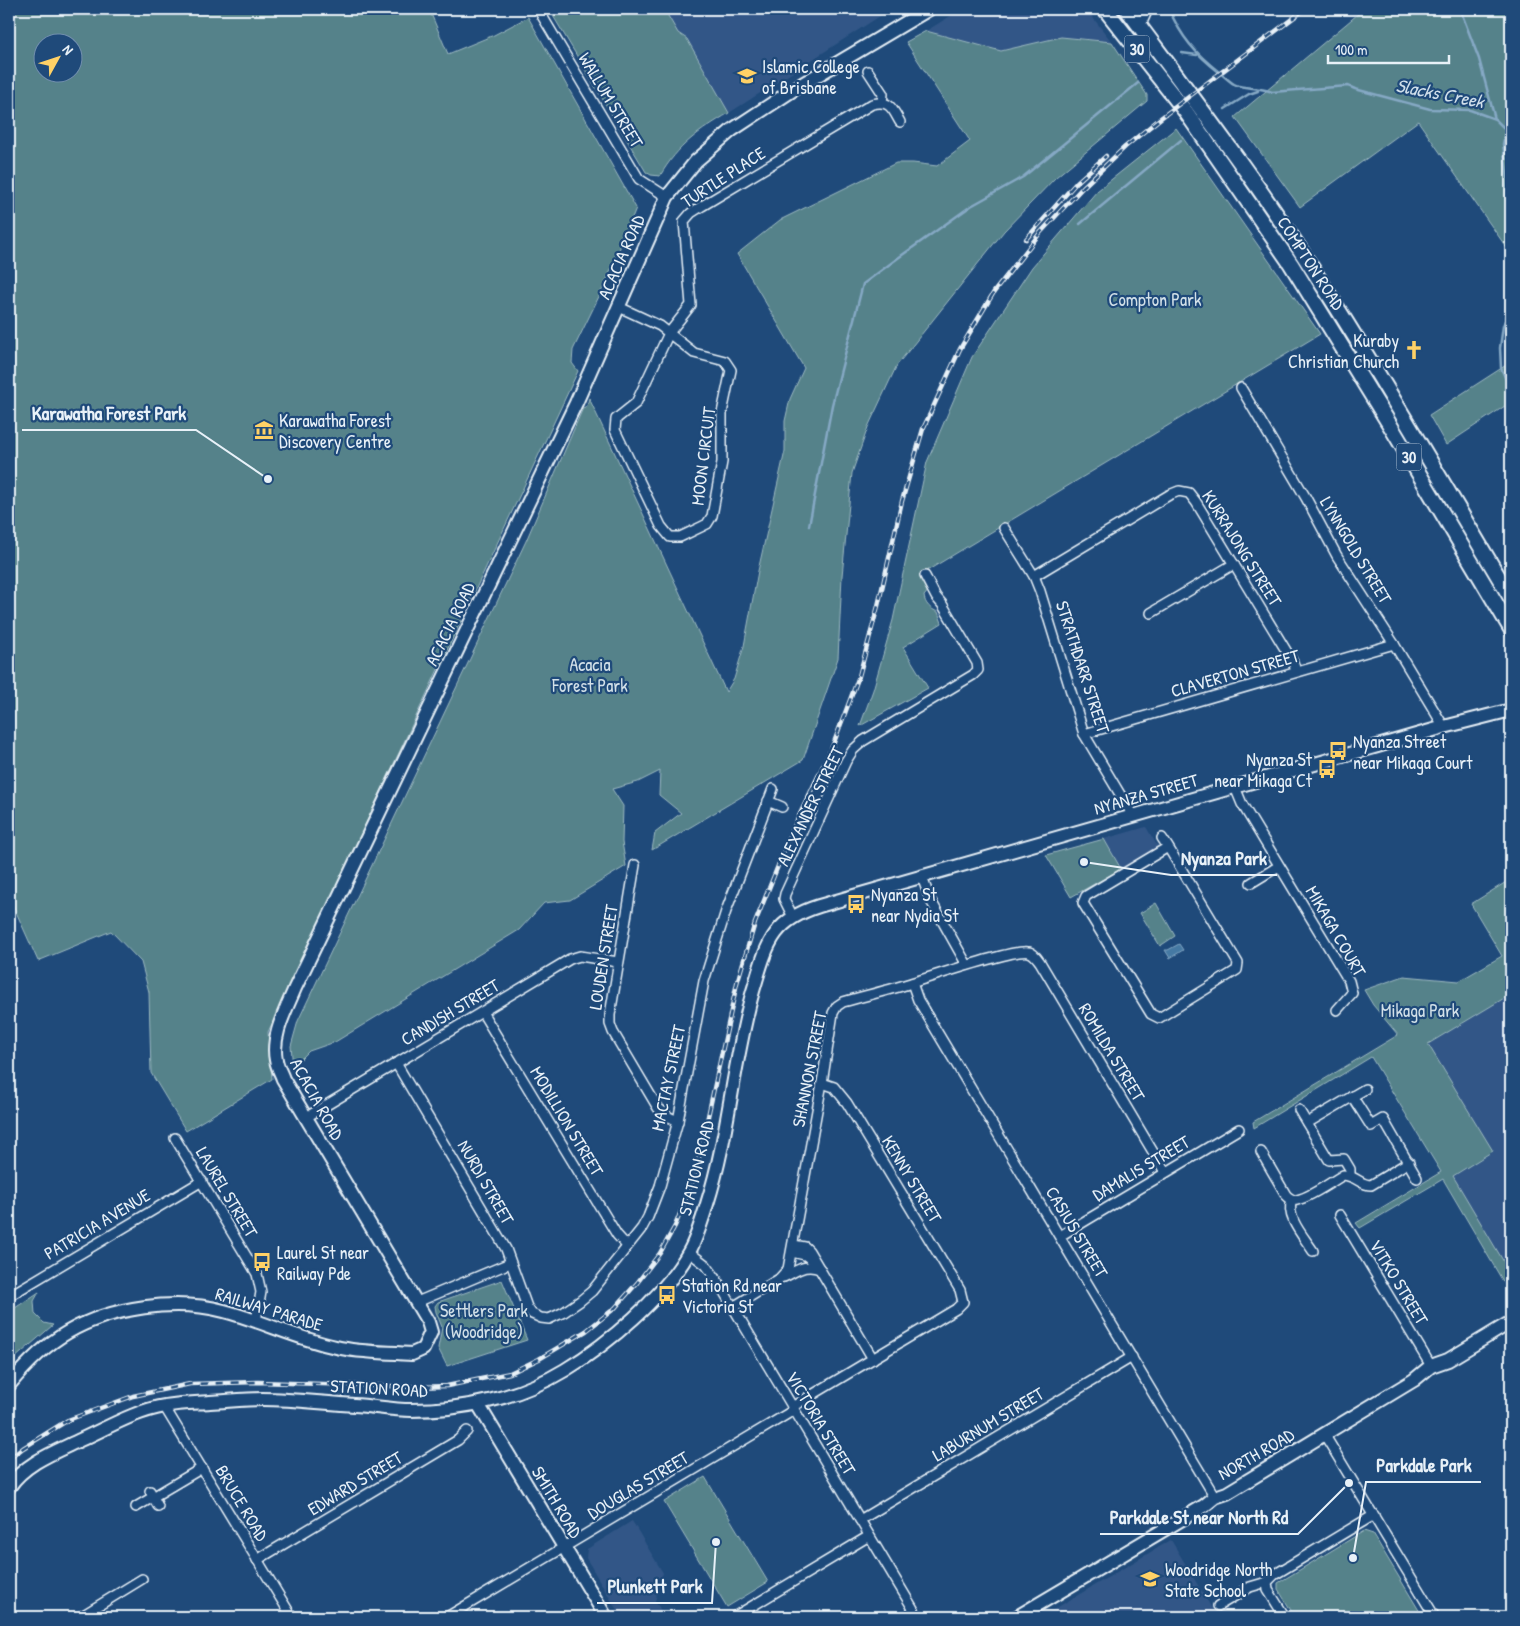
<svg xmlns="http://www.w3.org/2000/svg" width="1520" height="1626" viewBox="0 0 1520 1626" font-family="'Patrick Hand',sans-serif">
<style>
.built{fill:#325787}
.green{fill:#55828a;stroke:#9ebac1;fill-rule:evenodd}
.water{fill:#4579a3;stroke:#86a9c5}
.lines{fill:none;stroke-linecap:round;stroke-linejoin:round}
.stream{stroke:#86a9c5;stroke-width:2.5}
.street-casing{stroke:#e8f1f8;stroke-width:12}
.secondary-casing{stroke:#e8f1f8;stroke-width:16}
.primary-casing{stroke:#e8f1f8;stroke-width:18}
.street{stroke:#1f4a7a;stroke-width:9}
.secondary{stroke:#1f4a7a;stroke-width:12}
.primary{stroke:#1f4a7a;stroke-width:14}
.rail-casing{stroke:#e8f1f8;stroke-width:4.5}
.rail{stroke:#1f4a7a;stroke-width:2.5;stroke-dasharray:8;stroke-linecap:butt}
.labels{text-anchor:middle;dominant-baseline:central;stroke-width:4.5;stroke-linejoin:round;paint-order:stroke}
.shield{fill:#1f4a7a;stroke:#acbfd2;stroke-width:1}
.shield-label{font-size:16px;font-weight:bold;fill:#e8f1f8}
.poi-label{font-size:18px;fill:#e8f1f8;stroke:#1f4a7a;text-anchor:start}
.street-label{font-size:18px;fill:#e8f1f8;stroke:#1f4a7a}
.park-label{font-size:18px;fill:#d2e0e8;stroke:#1f4a7a}
.water-label{font-size:19px;font-style:italic;fill:#d0dfeb;stroke:#1f4a7a}
.leader{fill:none;stroke:#e8f1f8;stroke-width:2}
.callout-dot{fill:#e8f1f8;stroke:#1f4a7a;stroke-width:2}
.callout-label{font-size:19px;text-anchor:middle;font-weight:bold;fill:#e8f1f8;stroke:#1f4a7a;stroke-width:4.5;stroke-linejoin:round;paint-order:stroke}
</style>
<rect width="100%" height="100%" fill="#1f4a7a"/>
<filter id="ink" filterUnits="userSpaceOnUse"><feTurbulence type="fractalNoise" baseFrequency=".02" numOctaves="2"/><feDisplacementMap in="SourceGraphic" scale="10" xChannelSelector="R" yChannelSelector="G"/><feConvolveMatrix kernelMatrix="1 2 1 2 8 2 1 2 1" color-interpolation-filters="sRGB"/></filter>
<g filter="url(#ink)">
<g class="built">
<path d="M664,9H891L729,113L687,39L678,33Z"/>
<path d="M962,9H1086L1112,42L1061,37L1001,51L926,31Z"/>
<path d="M1146,827L1158,847L1121,869L1104,839Z"/>
<path d="M1511,994V1274L1452,1176L1493,1152L1428,1044Z"/>
<path d="M632,1521L663,1573L655,1601L665,1617H621L586,1558L587,1549Z"/>
<path d="M1171,1540L1217,1617H1041Z"/>
</g>
<g class="green">
<path d="M9,9H429L448,54L494,35L528,17L636,208L606,282L573,350L572,363L578,371L268,1032L272,1079L186,1131L151,1073L149,992L141,962L111,931L38,961L12,903L9,904ZM42,42H72V72H42Z"/>
<path d="M549,9H664L678,33L687,39L729,113C699,131 678,145 660,176L651,175L646,172Z"/>
<path d="M1364,9H1511V254L1418,121L1300,207L1235,117Z"/>
<path d="M926,31L1001,51L1061,37L1112,42L1147,95V101L1056,177L1004,231L897,365L868,427L852,473L842,576L838,658L803,760L652,850L655,833L681,813L659,795L660,771L638,782L612,789L623,806L622,842L626,866L570,900L544,903L519,930L335,1042L309,1051L293,1067L291,1046L298,1021L526,541L583,408L587,406L589,398L726,692L734,679L744,646L758,571L785,451V421L790,399L804,368L737,254L780,220L896,163H913L937,166L970,141L906,42Z"/>
<path d="M1176,128L1320,334L920,575L929,590L924,596C925,604 930,609 938,612L942,623L903,647L928,688L860,726L873,690L893,620L927,462L972,357L1032,267L1097,191Z"/>
<path d="M1511,362V402L1446,445L1429,415Z"/>
<path d="M1104,839L1121,869L1071,897L1046,855Z"/>
<path d="M1511,879V909L1507,912L1511,919V994L1428,1044L1493,1151L1453,1176L1511,1274V1295L1443,1179L1360,1228L1356,1223L1441,1172L1371,1057L1254,1128L1253,1122L1398,1035L1373,1005L1364,990L1404,976L1459,981L1502,956L1471,904Z"/>
<path d="M1156,903L1175,936L1160,946L1140,913Z"/>
<path d="M502,1280L527,1340L447,1366L438,1348L442,1327L436,1312L435,1306L438,1302Z"/>
<path d="M39,1292L34,1301L35,1314L44,1323L53,1325L14,1359H10L9,1358V1312Z"/>
<path d="M705,1477L768,1582L727,1607L664,1502Z"/>
<path d="M1364,1531L1373,1534L1423,1617H1295L1278,1589V1583Z"/>
</g>
<path class="water" d="M1179,944L1183,950L1170,958L1165,950H1168Z"/>
<g class="lines">
<g class="stream">
<path d="M1169,9C1181,37 1195,53 1219,72C1224,76 1229,81 1234,84C1243,89 1260,87 1272,92L1348,86L1355,89L1430,109L1470,110L1495,119L1506,130L1503,144L1508,180L1507,191L1511,244"/>
<path d="M1460,9L1479,59L1495,119"/>
<path d="M1182,53L1197,55"/>
<path d="M1225,109L1249,94L1258,91"/>
<path d="M1506,130L1511,126"/>
<path d="M1080,224L1181,140"/>
<path d="M1511,249L1509,277V309L1503,326L1500,348L1501,368L1511,391"/>
<path d="M809,526L832,405L863,284L898,258L971,206L1023,177L1138,83"/>
</g>
<g class="street-casing">
<g id="street">
<path d="M538,9L639,179L667,197"/>
<path d="M1140,27L1148,9"/>
<path d="M868,71L883,94L882,102"/>
<path d="M619,307L660,326L694,353L725,361L731,370L722,413V462L712,516L707,524L701,527L680,537H670L661,526L615,430L616,419L636,403L669,333L691,305L684,221L691,213L702,206L872,104C890,100 892,108 900,122"/>
<path d="M1241,388L1306,498L1337,556L1394,644L1444,727"/>
<path d="M1004,528L1034,576L1040,591L1084,734L1133,816"/>
<path d="M1034,576L1169,495L1179,491L1189,493L1196,502L1293,662L1296,671"/>
<path d="M1151,613L1234,564"/>
<path d="M1084,734L1394,644"/>
<path d="M1235,787L1242,804L1349,981L1352,993L1337,1010"/>
<path d="M768,801L782,807"/>
<path d="M1162,838L1168,847L1238,963L1237,970L1159,1018L1151,1014L1083,903L1086,896L1168,847"/>
<path d="M635,865L610,1015V1024L613,1032L658,1108L669,1117L678,1121"/>
<path d="M922,877L930,899L967,965"/>
<path d="M1251,883L1279,866"/>
<path d="M793,917L784,899L785,894L846,761L853,750L863,741L973,675L978,670L977,663L942,604L936,597L925,576"/>
<path d="M912,983L918,1000L1215,1497"/>
<path d="M482,1012L617,1235L627,1246"/>
<path d="M396,1063L506,1249L527,1307L532,1314L541,1318L549,1319L564,1312L580,1301L592,1291L642,1228L648,1217L660,1186L678,1121L704,981L726,911L773,789"/>
<path d="M1352,1096L1371,1126L1383,1119L1417,1178"/>
<path d="M1299,1110L1329,1160L1344,1159L1350,1169V1176"/>
<path d="M305,1118L570,959L580,956L618,962"/>
<path d="M1307,1123L1365,1089"/>
<path d="M175,1138L257,1274L261,1292L256,1321"/>
<path d="M1261,1152L1286,1195C1289,1198 1292,1201 1297,1200C1309,1198 1332,1182 1343,1175C1357,1176 1360,1185 1371,1185L1409,1162"/>
<path d="M1292,1200C1285,1217 1304,1237 1313,1251"/>
<path d="M1340,1215L1431,1366"/>
<path d="M1060,1236L1239,1129"/>
<path d="M793,1245L805,1247L809,1251L873,1359"/>
<path d="M689,1252L706,1265L715,1277L918,1617"/>
<path d="M792,1252L805,1255L813,1261"/>
<path d="M784,1277C797,1271 805,1263 820,1269"/>
<path d="M9,1296L202,1181"/>
<path d="M417,1302L510,1263"/>
<path d="M733,1307L779,1279L788,1269L822,1083L833,1013L837,1006L843,1002C867,995 891,990 914,982C932,977 1016,948 1029,952C1034,953 1037,958 1040,962L1165,1172"/>
<path d="M164,1406L292,1617"/>
<path d="M792,1407L956,1309L963,1302L960,1290L847,1103L834,1087L822,1083"/>
<path d="M1324,1434L1435,1617"/>
<path d="M150,1491L158,1506"/>
<path d="M136,1507L202,1468"/>
<path d="M860,1520L1132,1357"/>
<path d="M257,1560L458,1440L467,1431"/>
<path d="M1267,1582L1268,1590L1285,1617"/>
<path d="M1218,1606L1250,1587L1267,1582L1274,1575L1374,1515"/>
<path d="M80,1617L142,1579"/>
<path d="M447,1617L794,1410"/>
<path d="M734,1617L869,1536"/>
</g>
</g>
<g class="secondary-casing">
<g id="secondary">
<path d="M9,1385C26,1364 45,1345 68,1332C111,1307 176,1298 224,1311C262,1321 298,1339 336,1347C361,1353 387,1352 412,1354L423,1349L431,1332L428,1322L283,1079C281,1073 277,1067 276,1060C271,1036 286,1010 295,988L576,403L667,197L696,161L732,130L799,86L929,9"/>
<path d="M478,1404L606,1617"/>
<path d="M9,1487C25,1463 55,1452 80,1440C107,1428 135,1411 165,1406C180,1403 195,1403 210,1402C228,1401 245,1399 262,1399C293,1399 323,1403 354,1405C373,1406 392,1410 411,1410C464,1410 519,1398 565,1370C608,1344 664,1297 689,1252C697,1238 702,1220 707,1204C729,1135 733,1061 753,991C759,972 764,949 776,933C787,918 803,911 819,906L1444,727L1511,710"/>
<path d="M1017,1617L1204,1506L1215,1497L1227,1493L1414,1380L1431,1366L1448,1360L1511,1322"/>
</g>
</g>
<g class="primary-casing">
<g id="primary">
<path d="M1105,9L1186,112L1291,264L1390,425L1511,629"/>
<path d="M1127,9C1184,86 1242,162 1295,242C1371,358 1440,479 1511,598"/>
</g>
</g>
<use href="#street" class="street"/>
<use href="#secondary" class="secondary"/>
<use href="#primary" class="primary"/>
<g class="rail-casing">
<g id="rail">
<path d="M1026,239L1077,182L1106,156"/>
<path d="M9,1459L23,1448L68,1420L133,1396L190,1384L258,1382L419,1387L447,1386L510,1373L539,1359L586,1331L615,1308L637,1283L660,1253L675,1226L695,1176L737,983L755,923L792,831L833,745L859,676L878,606L902,501L923,429L960,349L994,292L1040,233L1083,187L1125,147L1162,117L1305,9"/>
</g>
</g>
<use href="#rail" class="rail"/>
</g>
</g>
<defs>
<g id="school-bare" transform="scale(1.5)"><path d="M0-5L7-2L0 1L-7-2ZM-4 1L0 2.5L4 1V4Q0 6-4 4Z" fill="#ffd166" stroke="#1f4a7a" stroke-width="2.5" paint-order="stroke"/></g>
<g id="church-bare" transform="scale(1.5)"><path d="M-1.2-6h2.4v3.5h3.3v2.4h-3.3V6h-2.4V-.1h-3.3v-2.4h3.3Z" fill="#ffd166" stroke="#1f4a7a" stroke-width="2.5" paint-order="stroke"/></g>
<g id="museum-bare" transform="scale(1.5)"><path d="M0-6L6-3V-2H-6V-3ZM-5-1h2V3h-2ZM-1-1h2V3h-2ZM3-1h2V3H3ZM-6 4H6V6H-6Z" fill="#ffd166" stroke="#1f4a7a" stroke-width="2.5" paint-order="stroke"/></g>
<g id="bus-bare" transform="scale(1.5)"><path d="M-5-6H5V4H4V6H2V4H-2V6H-4V4H-5ZM-3.5-4V0h7V-4ZM-3.5 1.2v1.5H-2V1.2ZM2 1.2v1.5H3.5V1.2Z" fill="#ffd166" stroke="#1f4a7a" stroke-width="2.5" paint-order="stroke"/></g>
</defs>
<g fill-rule="evenodd">
<use href="#school-bare" x="747" y="76"/>
<use href="#church-bare" x="1414" y="350"/>
<use href="#museum-bare" x="264" y="430"/>
<use href="#bus-bare" x="1338" y="751"/>
<use href="#bus-bare" x="1327" y="769"/>
<use href="#bus-bare" x="856" y="904"/>
<use href="#bus-bare" x="262" y="1262"/>
<use href="#bus-bare" x="667" y="1295"/>
<use href="#school-bare" x="1150" y="1579"/>
</g>
<g class="labels">
<g class="shield">
<rect x="1124.5" y="35.5" width="25" height="27" rx="4"/>
<rect x="1396.5" y="443.5" width="25" height="27" rx="4"/>
</g>
<g class="shield-label">
<text x="1137" y="49">30</text>
<text x="1409" y="457">30</text>
</g>
<g class="poi-label">
<text x="762" y="66">Islamic College<tspan x="762" dy="21">of Brisbane</tspan></text>
<text x="1399" y="340" text-anchor="end">Kuraby<tspan x="1399" dy="21">Christian Church</tspan></text>
<text x="279" y="420">Karawatha Forest<tspan x="279" dy="21">Discovery Centre</tspan></text>
<text x="1353" y="741">Nyanza Street<tspan x="1353" dy="21">near Mikaga Court</tspan></text>
<text x="1312" y="759" text-anchor="end">Nyanza St<tspan x="1312" dy="21">near Mikaga Ct</tspan></text>
<text x="871" y="894">Nyanza St<tspan x="871" dy="21">near Nydia St</tspan></text>
<text x="277" y="1252">Laurel St near<tspan x="277" dy="21">Railway Pde</tspan></text>
<text x="682" y="1285">Station Rd near<tspan x="682" dy="21">Victoria St</tspan></text>
<text x="1165" y="1569">Woodridge North<tspan x="1165" dy="21">State School</tspan></text>
</g>
<g class="street-label">
<text transform="translate(611 100) rotate(59)">WALLUM STREET</text>
<text transform="translate(723 177) rotate(-33)">TURTLE PLACE</text>
<text transform="translate(621 257) rotate(-66)">ACACIA ROAD</text>
<text transform="translate(1311 263) rotate(57)">COMPTON ROAD</text>
<text transform="translate(703 456) rotate(-83)">MOON CIRCUIT</text>
<text transform="translate(1242 548) rotate(58)">KURRAJONG STREET</text>
<text transform="translate(1356 550) rotate(59)">LYNNGOLD STREET</text>
<text transform="translate(450 624) rotate(-64)">ACACIA ROAD</text>
<text transform="translate(1083 667) rotate(72)">STRATHDARR STREET</text>
<text transform="translate(1235 673) rotate(-16)">CLAVERTON STREET</text>
<text transform="translate(1146 794) rotate(-16)">NYANZA STREET</text>
<text transform="translate(810 806) rotate(-64)">ALEXANDER STREET</text>
<text transform="translate(1336 931) rotate(60)">MIKAGA COURT</text>
<text transform="translate(603 957) rotate(-81)">LOUDEN STREET</text>
<text transform="translate(450 1012) rotate(-31)">CANDISH STREET</text>
<text transform="translate(1112 1052) rotate(59)">ROMILDA STREET</text>
<text transform="translate(809 1069) rotate(-79)">SHANNON STREET</text>
<text transform="translate(668 1078) rotate(-78)">MACTAY STREET</text>
<text transform="translate(317 1099) rotate(61)">ACACIA ROAD</text>
<text transform="translate(567 1121) rotate(59)">MODILLION STREET</text>
<text transform="translate(696 1168) rotate(-76)">STATION ROAD</text>
<text transform="translate(1141 1168) rotate(-31)">DAMALIS STREET</text>
<text transform="translate(912 1179) rotate(59)">KENNY STREET</text>
<text transform="translate(486 1182) rotate(60)">NURDI STREET</text>
<text transform="translate(227 1192) rotate(59)">LAUREL STREET</text>
<text transform="translate(97 1224) rotate(-31)">PATRICIA AVENUE</text>
<text transform="translate(1077 1232) rotate(59)">CASIUS STREET</text>
<text transform="translate(1399 1282) rotate(59)">VITKO STREET</text>
<text transform="translate(269 1309) rotate(17)">RAILWAY PARADE</text>
<text transform="translate(379 1388) rotate(3)">STATION ROAD</text>
<text transform="translate(821 1423) rotate(59)">VICTORIA STREET</text>
<text transform="translate(988 1424) rotate(-31)">LABURNUM STREET</text>
<text transform="translate(1256 1454) rotate(-30)">NORTH ROAD</text>
<text transform="translate(355 1483) rotate(-31)">EDWARD STREET</text>
<text transform="translate(638 1485) rotate(-31)">DOUGLAS STREET</text>
<text transform="translate(557 1502) rotate(59)">SMITH ROAD</text>
<text transform="translate(242 1503) rotate(59)">BRUCE ROAD</text>
</g>
<g class="park-label">
<text x="1155" y="299">Compton Park</text>
<text x="590" y="664">Acacia<tspan x="590" dy="21">Forest Park</tspan></text>
<text x="1420" y="1010">Mikaga Park</text>
<text x="484" y="1310">Settlers Park<tspan x="484" dy="21">(Woodridge)</tspan></text>
</g>
<g class="water-label">
<text transform="translate(1440 93) rotate(11)">Slacks Creek</text>
</g>
</g>
<path class="leader" d="M268 479L196 430H22M1084 862L1171 875H1277M1353 1558L1366 1482H1481M1349 1483L1298 1534H1100M716 1542L712 1603H597"/>
<g class="callout-dot">
<circle cx="268" cy="479" r="5"/>
<circle cx="1084" cy="862" r="5"/>
<circle cx="1353" cy="1558" r="5"/>
<circle cx="1349" cy="1483" r="5"/>
<circle cx="716" cy="1542" r="5"/>
</g>
<g class="callout-label">
<text x="109" y="420">Karawatha Forest Park</text>
<text x="1224" y="865">Nyanza Park</text>
<text x="1424" y="1472">Parkdale Park</text>
<text x="1199" y="1524">Parkdale St near North Rd</text>
<text x="655" y="1593">Plunkett Park</text>
</g>
<rect width="1520" height="1626" fill="none" stroke="#1f4a7a" stroke-width="30"/>
<rect x="15" y="15" width="1490" height="1596" fill="none" stroke="#e8f1f8" stroke-width="2" filter="url(#ink)"/>
<g transform="translate(58 58) rotate(50)"><circle r="24" fill="#1f4a7a" stroke="#6f8dac"/>
<path d="M0-4L9 19L0 12L-9 19Z" fill="#ffd166"/>
<text y="-8" font-size="14" font-weight="bold" text-anchor="middle" fill="#e8f1f8">N</text>
</g>
<path d="M1328 55v8h121v-8" fill="none" stroke="#e8f1f8" stroke-width="2.5"/>
<text x="1335" y="55" font-size="15" fill="#e8f1f8" stroke="#1f4a7a" stroke-width="4" paint-order="stroke">100 m</text>
</svg>
